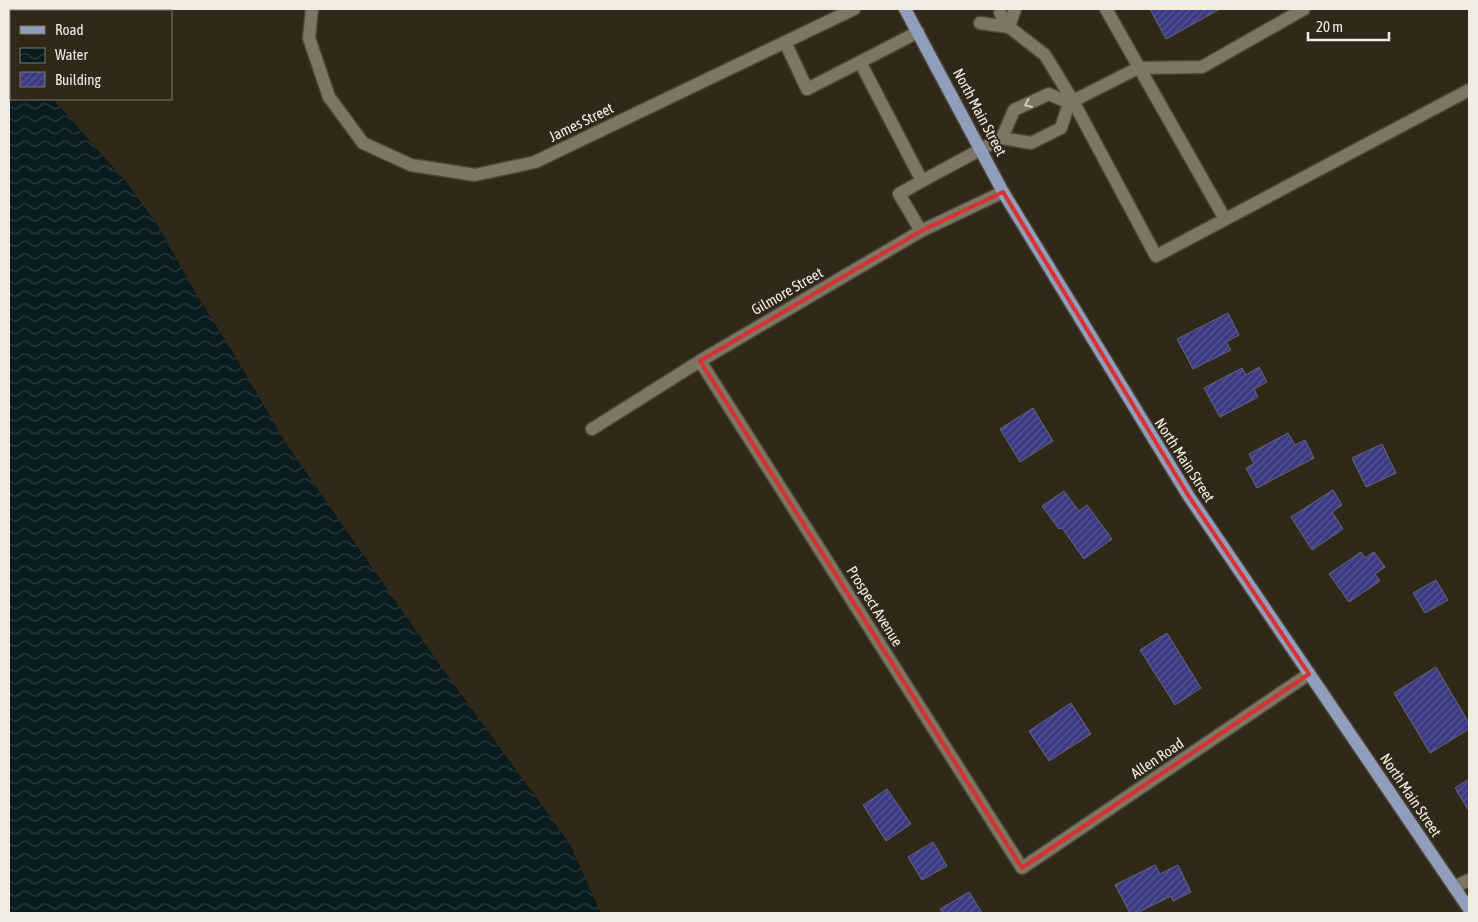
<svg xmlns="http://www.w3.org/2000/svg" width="1478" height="922" viewBox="0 0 1478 922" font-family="'Asap Condensed',sans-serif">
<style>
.water{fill:url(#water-waves)}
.building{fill:url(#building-hatch);stroke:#66687a}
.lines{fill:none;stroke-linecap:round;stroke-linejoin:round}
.lane-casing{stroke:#4c4639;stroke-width:15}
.street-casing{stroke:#4c4639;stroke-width:15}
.primary-casing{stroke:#4c4639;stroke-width:15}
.lane{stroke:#7e7664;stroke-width:12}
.street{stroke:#7e7664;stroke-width:12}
.primary{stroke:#919ebb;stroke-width:12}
.oneway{stroke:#cec9bc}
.marked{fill:none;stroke:#d73231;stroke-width:4;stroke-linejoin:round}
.labels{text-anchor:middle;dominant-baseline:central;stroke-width:4;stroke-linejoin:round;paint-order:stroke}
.street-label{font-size:15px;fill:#f0ece2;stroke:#30291a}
</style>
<defs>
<pattern id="water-waves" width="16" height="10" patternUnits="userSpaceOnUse" patternTransform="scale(1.25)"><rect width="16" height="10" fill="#0a1c1e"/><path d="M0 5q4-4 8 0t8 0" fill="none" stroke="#2e3d3e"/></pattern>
<pattern id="building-hatch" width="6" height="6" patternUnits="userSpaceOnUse" patternTransform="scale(1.25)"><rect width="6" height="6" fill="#3b3982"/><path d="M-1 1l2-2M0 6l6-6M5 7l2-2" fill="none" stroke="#585693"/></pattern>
</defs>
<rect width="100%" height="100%" fill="#30291a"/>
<path class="water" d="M9,49L11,52V99H53L127,183L157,224L198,297L231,349L285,442L442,668L570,844L601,913H9Z"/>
<g class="building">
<path d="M1150,9H1220L1166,39Z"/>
<path d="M1228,313L1239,335L1226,342L1231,350L1193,369L1177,339Z"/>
<path d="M1259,367L1267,382L1254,389L1258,397L1220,417L1204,388L1242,368L1246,375Z"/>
<path d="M1033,408L1053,441L1020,462L1000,429Z"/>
<path d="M1288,433L1295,445L1305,440L1314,458L1257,488L1246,468L1254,464L1249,454Z"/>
<path d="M1382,444L1396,473L1366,487L1352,458Z"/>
<path d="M1333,490L1342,505L1332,512L1343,529L1312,550L1291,517Z"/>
<path d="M1064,491L1079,511L1087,505L1112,539L1084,559L1062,528L1059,529L1042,506Z"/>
<path d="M1361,552L1365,558L1374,552L1385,567L1375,574L1380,581L1349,602L1329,574Z"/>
<path d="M1436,580L1448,600L1425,613L1413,593Z"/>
<path d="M1167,633L1201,688L1175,705L1140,650Z"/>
<path d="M1436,667L1469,723V729L1430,753L1394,693Z"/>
<path d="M1071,703L1091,734L1049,761L1029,731Z"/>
<path d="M1469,779V811L1455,788Z"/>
<path d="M887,789L911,824L886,841L863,805Z"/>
<path d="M933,842L947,866L922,880L908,857Z"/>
<path d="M1155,865L1160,874L1178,865L1191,892L1173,901L1171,896L1137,913H1130L1115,885Z"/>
<path d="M969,892L982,913H943L940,909Z"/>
</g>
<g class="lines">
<g class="lane-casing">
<g id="lane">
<path d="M1106,9L1225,219"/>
<path d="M1000,13L1009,27L1045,55L1073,101L1156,256L1469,90"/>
<path d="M980,23L1009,27L1015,9"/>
<path d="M918,32L860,62L922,181L1002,138L1014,110L1049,94L1069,103"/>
<path d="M785,42L807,89L860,62"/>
<path d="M1002,138L1031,143L1061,128L1069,103L1138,68L1202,67L1304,9"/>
<path d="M921,231L899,194L922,181"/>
</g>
</g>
<g class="street-casing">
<g id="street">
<path d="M312,9L309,38L329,97L363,143L411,165L475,175L535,162L854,9"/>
<path d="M700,361L1022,868L1309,674"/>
<path d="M592,429L700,361L921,231L1003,192"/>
<path d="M1454,887L1469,880"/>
</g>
</g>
<g class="primary-casing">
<path id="primary" d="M905,9L1003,192L1188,495L1469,909"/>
</g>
<use href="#lane" class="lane"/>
<use href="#street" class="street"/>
<use href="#primary" class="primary"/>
</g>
<defs><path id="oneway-chevron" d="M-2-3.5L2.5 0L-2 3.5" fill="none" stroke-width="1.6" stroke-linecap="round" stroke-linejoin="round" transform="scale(1.25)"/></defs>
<use class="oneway" href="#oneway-chevron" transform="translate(1028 104) rotate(155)"/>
<path class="marked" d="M1003,192L1188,495L1309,674L1022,868L700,361L921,231Z"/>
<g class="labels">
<g class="street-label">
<text transform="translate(980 112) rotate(62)">North Main Street</text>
<text transform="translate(581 122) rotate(-26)">James Street</text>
<text transform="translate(787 291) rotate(-30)">Gilmore Street</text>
<text transform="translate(1185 460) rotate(57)">North Main Street</text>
<text transform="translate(875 606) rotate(58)">Prospect Avenue</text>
<text transform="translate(1157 758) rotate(-34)">Allen Road</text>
<text transform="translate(1411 795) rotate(56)">North Main Street</text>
</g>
</g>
<rect width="1478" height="922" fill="none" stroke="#f0ece2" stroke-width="20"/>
<rect x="10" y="10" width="162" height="90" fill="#30291a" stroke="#7d776a"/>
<rect x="20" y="26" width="25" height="8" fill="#919ebb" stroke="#7d776a"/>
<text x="55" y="35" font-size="15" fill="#f0ece2">Road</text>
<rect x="20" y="48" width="25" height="15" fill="url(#water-waves)" stroke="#7d776a"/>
<text x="55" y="60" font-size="15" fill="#f0ece2">Water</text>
<rect x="20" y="72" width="25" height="15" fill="url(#building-hatch)" stroke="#7d776a"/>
<text x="55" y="85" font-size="15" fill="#f0ece2">Building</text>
<path d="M1308 32v8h81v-8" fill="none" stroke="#f0ece2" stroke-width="2.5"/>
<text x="1316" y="32" font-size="15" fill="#f0ece2" stroke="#30291a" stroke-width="4" paint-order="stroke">20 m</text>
</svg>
